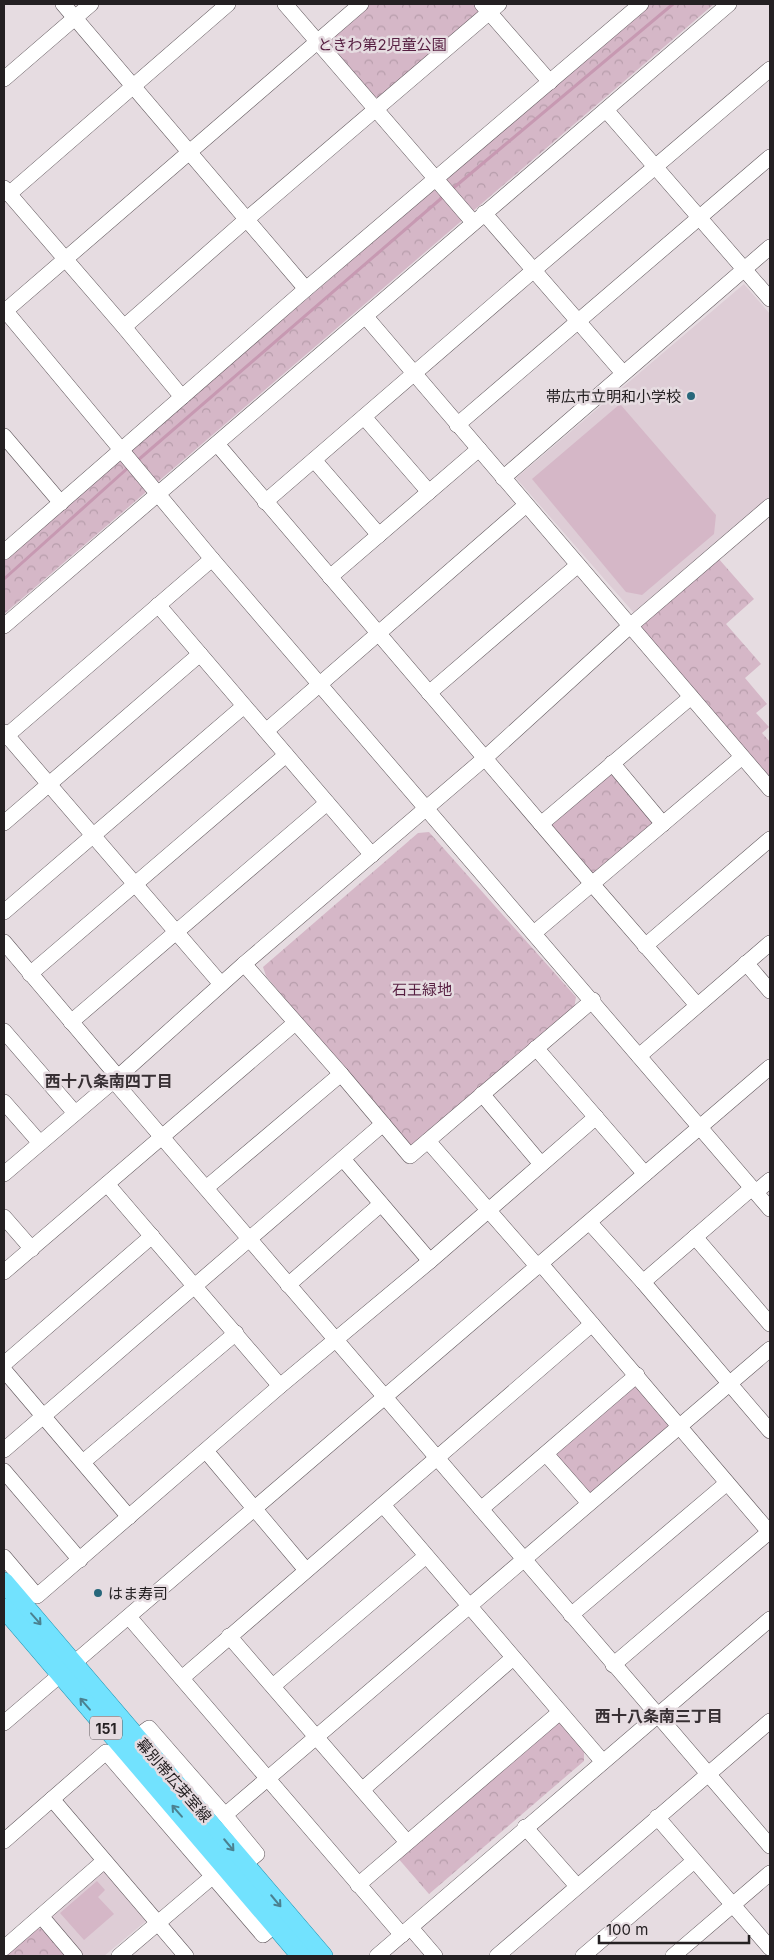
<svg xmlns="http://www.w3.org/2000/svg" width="774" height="1960" viewBox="0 0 774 1960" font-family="Inter,'Noto Sans JP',sans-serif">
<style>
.built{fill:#decdd6}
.park{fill:url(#park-crowns)}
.pitch{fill:#d5b7c7}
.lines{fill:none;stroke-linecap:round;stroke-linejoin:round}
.stream{stroke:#c799b2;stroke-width:3}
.minor-casing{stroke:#60575c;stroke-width:16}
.major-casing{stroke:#1a92b0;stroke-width:20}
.minor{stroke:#fff;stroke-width:15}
.major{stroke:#72e2fe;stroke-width:19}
.oneway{stroke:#4b8190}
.poi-dot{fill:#27677b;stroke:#e6dce1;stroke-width:2}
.labels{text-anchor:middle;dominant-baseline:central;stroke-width:5;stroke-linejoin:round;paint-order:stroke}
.shield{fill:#e6dce1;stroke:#5e585b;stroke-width:1}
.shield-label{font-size:14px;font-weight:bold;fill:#242022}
.park-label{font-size:15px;fill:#571f42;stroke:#e6dce1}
.poi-label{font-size:15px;fill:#242022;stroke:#e6dce1;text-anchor:end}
.street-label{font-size:15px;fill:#242022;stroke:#e6dce1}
.neighbourhood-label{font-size:16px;font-weight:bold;fill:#383034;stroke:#e6dce1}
</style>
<defs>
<pattern id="park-crowns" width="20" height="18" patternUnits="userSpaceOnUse" patternTransform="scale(1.25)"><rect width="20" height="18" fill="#d5b7c7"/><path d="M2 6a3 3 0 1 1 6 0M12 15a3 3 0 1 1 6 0" fill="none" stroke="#b79dab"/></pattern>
</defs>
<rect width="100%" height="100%" fill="#e6dce1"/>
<g class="built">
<path d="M744,284L770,314V498L634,613L516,478Z"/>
<path d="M102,1869L146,1921L104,1956H84L48,1916Z"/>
</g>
<g class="park">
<path d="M367,4H475L483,13L382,97H375L329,44L332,35Z"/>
<path d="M650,4H714L4,614V559Z"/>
<path d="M718,558L754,599L726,624L761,664L745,678L767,704L756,713L769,727L762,733L770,742V781L641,630L640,625Z"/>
<path d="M607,773H615L656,822L598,874H591L551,828V821Z"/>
<path d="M429,832L576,997L574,1009L418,1144L407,1145L266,976L263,967L418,833Z"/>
<path d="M638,1385L670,1422L669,1427L594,1492L587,1494L556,1458L555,1452L627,1388Z"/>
<path d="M561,1722L584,1752V1761L429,1894L397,1857L550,1724Z"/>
<path d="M46,1928L69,1956H4L35,1929Z"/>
</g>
<g class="pitch">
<path d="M620,404L716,515L714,534L642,595L626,592L532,479Z"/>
<path d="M97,1881L105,1890L98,1897L114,1914L84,1940L60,1913Z"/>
</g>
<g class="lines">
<g class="stream">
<path d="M451,190L673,4"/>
<path d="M137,461L444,196"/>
<path d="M4,579L130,466"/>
</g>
<g class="minor-casing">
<g id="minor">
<path d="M63,4L306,289"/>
<path d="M285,4L473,222"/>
<path d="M482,4L550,82"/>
<path d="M4,79L91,4"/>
<path d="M606,110L770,299"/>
<path d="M4,188L124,327L182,397"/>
<path d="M9,194L228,4"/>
<path d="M484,213L623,373"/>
<path d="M4,309L212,559L770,1209"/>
<path d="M4,312L361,4"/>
<path d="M366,317L770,789"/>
<path d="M124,327L247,219L499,4"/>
<path d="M364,417L429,492"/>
<path d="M457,425L770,157"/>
<path d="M4,436L61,503"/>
<path d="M217,444L593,885L697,1005"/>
<path d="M314,460L379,535"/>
<path d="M503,478L770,247"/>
<path d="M265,502L534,270L770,69"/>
<path d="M4,552L306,289L641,4"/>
<path d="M330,577L479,449"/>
<path d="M158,605L372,855"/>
<path d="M4,626L729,4"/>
<path d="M429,693L578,565"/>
<path d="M266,731L526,505"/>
<path d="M4,732L221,984"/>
<path d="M4,738L212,559"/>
<path d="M612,763L663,824"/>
<path d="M4,823L200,654"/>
<path d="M541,824L691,697"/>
<path d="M4,912L244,706"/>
<path d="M534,933L742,757"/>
<path d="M4,942L118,1077"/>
<path d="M645,946L770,839"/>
<path d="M746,963L770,991"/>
<path d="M244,964L341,1074L410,1156L593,1000"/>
<path d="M30,974L286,755"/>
<path d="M71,1022L327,803"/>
<path d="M4,1031L75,1113"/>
<path d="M536,1048L645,1174"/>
<path d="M639,1056L770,943"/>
<path d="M113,1080L770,1846"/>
<path d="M482,1094L541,1164"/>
<path d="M4,1102L40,1143"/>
<path d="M428,1141L538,1267"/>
<path d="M343,1159L430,1261"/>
<path d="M4,1174L118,1077L244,964L485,758L630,626L770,506"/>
<path d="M107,1184L280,1386"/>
<path d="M206,1188L341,1074"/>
<path d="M756,1192L770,1180"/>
<path d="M4,1217L32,1249"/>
<path d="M590,1223L643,1282L770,1431"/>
<path d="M695,1237L770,1324"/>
<path d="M541,1264L770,1533"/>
<path d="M4,1272L295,1023"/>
<path d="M643,1282L752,1188"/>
<path d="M288,1285L381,1204"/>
<path d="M4,1364L152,1236"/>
<path d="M4,1370L129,1517"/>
<path d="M4,1450L383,1124"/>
<path d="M206,1451L306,1570"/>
<path d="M546,1454L589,1503"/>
<path d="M83,1462L236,1333"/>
<path d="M4,1471L80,1560"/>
<path d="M383,1505L603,1762"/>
<path d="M481,1509L637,1375"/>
<path d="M4,1557L37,1596L280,1386L430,1261L596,1117"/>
<path d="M571,1615L727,1483"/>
<path d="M129,1617L402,1935"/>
<path d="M229,1636L407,1842"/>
<path d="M613,1665L769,1532"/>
<path d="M182,1678L592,1324"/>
<path d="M273,1686L426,1556"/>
<path d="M4,1723L770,1067"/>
<path d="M137,1737L149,1728L225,1815"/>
<path d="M363,1789L513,1658"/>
<path d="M52,1799L186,1956"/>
<path d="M657,1817L770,1948"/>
<path d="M525,1827L577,1886"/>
<path d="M4,1841L106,1752L263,1935L275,1925"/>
<path d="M237,1870L257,1854L225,1815L770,1349"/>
<path d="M358,1885L560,1712"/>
<path d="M41,1916L75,1956"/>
<path d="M411,1928L435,1956"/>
<path d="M4,1948L104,1861"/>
<path d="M119,1956L212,1877"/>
<path d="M377,1956L770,1619"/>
<path d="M497,1956L770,1721"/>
<path d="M583,1956L694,1861"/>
<path d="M673,1956L770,1873"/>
</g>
</g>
<g class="major-casing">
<g id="major">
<path d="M4,1582L323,1956"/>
<path d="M4,1608L301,1956"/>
</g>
</g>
<use href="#minor" class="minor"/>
<use href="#major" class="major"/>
</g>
<defs><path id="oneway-shaft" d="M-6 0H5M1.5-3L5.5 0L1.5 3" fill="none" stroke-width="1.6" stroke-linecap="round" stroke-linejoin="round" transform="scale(1.25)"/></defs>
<g class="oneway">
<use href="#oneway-shaft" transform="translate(36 1619) rotate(49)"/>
<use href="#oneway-shaft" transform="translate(85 1704) rotate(-131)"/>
<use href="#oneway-shaft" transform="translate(177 1811) rotate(-131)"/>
<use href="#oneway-shaft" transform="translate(229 1845) rotate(50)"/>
<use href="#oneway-shaft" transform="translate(276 1901) rotate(50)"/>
</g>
<g class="poi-dot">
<circle cx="691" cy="396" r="5"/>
<circle cx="98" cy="1593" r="5"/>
</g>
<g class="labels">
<rect class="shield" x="90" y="1716.5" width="32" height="23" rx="4"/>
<g class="shield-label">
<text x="106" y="1728">151</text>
</g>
<g class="park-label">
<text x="382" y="44">ときわ第2児童公園</text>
<text x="422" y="989">石王緑地</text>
</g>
<g class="poi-label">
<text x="681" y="396">帯広市立明和小学校</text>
<text x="108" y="1593" text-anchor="start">はま寿司</text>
</g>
<g class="street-label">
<text transform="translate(174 1780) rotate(49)">幕別帯広芽室線</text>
</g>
<g class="neighbourhood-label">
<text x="109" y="1081">西十八条南四丁目</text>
<text x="659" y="1716">西十八条南三丁目</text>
</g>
</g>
<rect width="774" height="1960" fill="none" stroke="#242022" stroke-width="10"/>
<path d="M599 1935v8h150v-8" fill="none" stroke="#242022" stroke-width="2.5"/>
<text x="606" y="1935" font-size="15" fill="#242022" stroke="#e6dce1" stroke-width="4" paint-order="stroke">100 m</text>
</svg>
